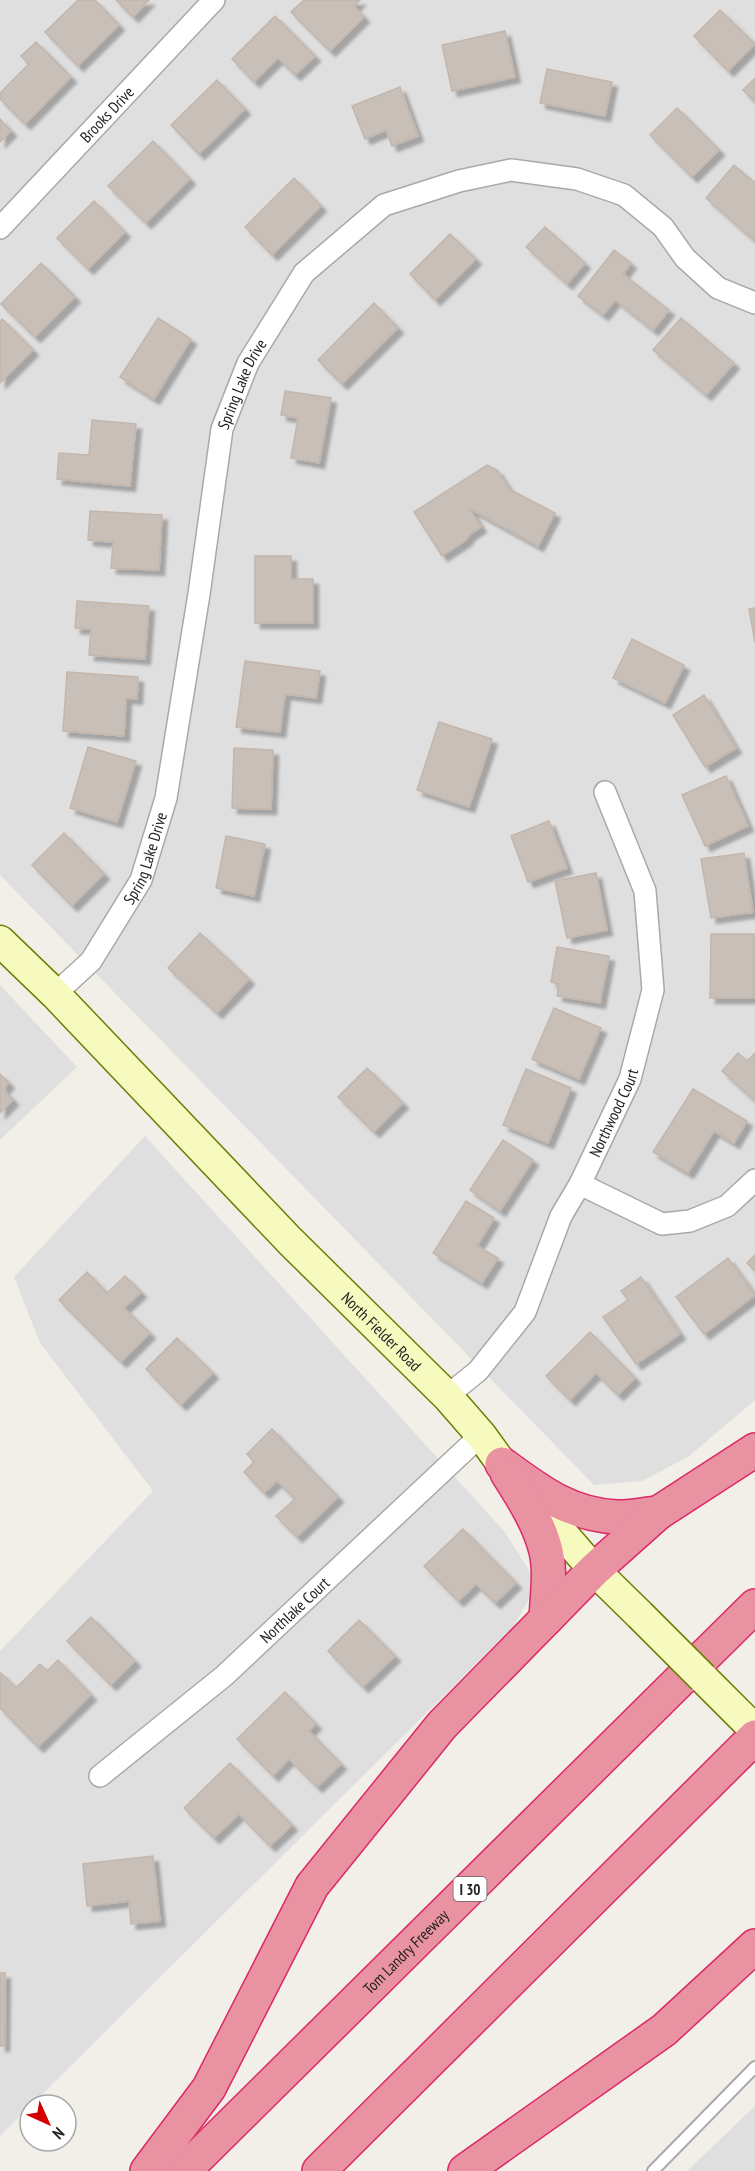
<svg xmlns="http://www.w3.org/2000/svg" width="755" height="2171" viewBox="0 0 755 2171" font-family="'PT Sans Narrow',sans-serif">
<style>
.residential{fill:#e0dfdf}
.building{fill:#c7bfb8;stroke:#c4b6ab;stroke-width:1.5;filter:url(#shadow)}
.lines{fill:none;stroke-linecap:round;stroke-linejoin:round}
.lane-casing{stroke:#a9a9a9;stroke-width:14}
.street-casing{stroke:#a9a9a9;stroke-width:24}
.secondary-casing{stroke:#707d05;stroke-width:33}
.highway-casing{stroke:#dc2a67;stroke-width:36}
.lane{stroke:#fff;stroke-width:10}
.street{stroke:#fff;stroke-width:21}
.secondary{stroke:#f7fabf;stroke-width:30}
.highway{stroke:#e892a2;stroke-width:33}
.secondary-bridge-casing{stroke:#707d05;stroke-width:33;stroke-linecap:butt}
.secondary-bridge{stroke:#f7fabf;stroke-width:30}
.labels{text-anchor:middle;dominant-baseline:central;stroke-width:4.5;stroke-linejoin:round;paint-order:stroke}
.shield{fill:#fff;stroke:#646464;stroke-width:1.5}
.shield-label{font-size:15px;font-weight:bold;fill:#222}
.street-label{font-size:16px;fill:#222;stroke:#fff}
</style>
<defs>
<filter id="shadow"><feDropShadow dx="5.5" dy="5.5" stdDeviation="1.5" flood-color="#0004"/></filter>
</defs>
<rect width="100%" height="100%" fill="#f2efe9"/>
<g class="residential">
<path d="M0,0H755V1400L688,1457L642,1481L594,1485L0,875Z"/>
<path d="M0,985L77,1067L0,1140Z"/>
<path d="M145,1136L504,1531L532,1575L530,1598L513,1627L0,2136V1651L153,1491L40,1343L14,1277Z"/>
<path d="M755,2106V2171H687Z"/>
</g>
<g class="building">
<path d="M78,0H95L119,25L78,66L45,32Z"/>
<path d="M116,0H149L133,17Z"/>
<path d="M304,0H360L354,6L364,17L330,51L291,12Z"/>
<path d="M720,10L755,44L728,71L694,36Z"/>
<path d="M275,16L315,56L295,75L278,58L254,82L232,59Z"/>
<path d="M505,31L515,77L452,91L442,45Z"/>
<path d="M36,42L71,77L25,124L0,99V93L29,64L21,56Z"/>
<path d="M547,69L612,82L605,116L540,103Z"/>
<path d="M755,78V102L743,90Z"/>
<path d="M217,80L245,109L199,154L171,125Z"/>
<path d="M400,87L418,136L392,146L386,130L365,139L352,106Z"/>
<path d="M677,108L719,150L692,177L650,135Z"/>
<path d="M0,119L11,131L0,142Z"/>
<path d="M153,141L190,179L146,223L108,186Z"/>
<path d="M734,165L755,183V241L706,198Z"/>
<path d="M294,178L321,206L272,255L245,227Z"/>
<path d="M94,201L125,232L88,269L57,238Z"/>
<path d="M545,227L585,263L567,284L526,247Z"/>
<path d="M450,234L476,259L435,300L410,274Z"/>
<path d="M614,250L631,263L623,274L669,310L653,330L615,300L603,315L578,296Z"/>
<path d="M41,263L75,297L35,337L1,304Z"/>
<path d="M374,303L398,328L342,384L318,360Z"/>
<path d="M158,318L191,339L154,399L120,377Z"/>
<path d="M681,318L734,363L706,395L653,350Z"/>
<path d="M2,319L33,350L0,383V321Z"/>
<path d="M285,391L331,398L319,463L291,458L298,418L281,415Z"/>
<path d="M92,420L136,424L130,486L57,479L59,453L89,455Z"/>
<path d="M487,465L497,470L509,489L555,513L538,546L469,508L481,527L470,534L466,540L442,556L414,512Z"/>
<path d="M90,511L162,515L159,570L111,568L113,542L88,540Z"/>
<path d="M255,556H291V579H313V623H255Z"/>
<path d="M77,601L149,606L145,659L89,655L91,629L75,628Z"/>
<path d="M755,608V642L749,609Z"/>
<path d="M632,639L684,665L665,703L613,678Z"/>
<path d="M245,661L320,671L316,698L285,694L280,732L236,727Z"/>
<path d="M67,672L138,677L137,699L126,698L124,736L63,731Z"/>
<path d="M704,695L736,748L705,767L673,715Z"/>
<path d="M439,722L492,739L469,807L417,790Z"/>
<path d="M88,747L136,761L117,822L70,808Z"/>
<path d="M234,748L273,750L271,809L232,808Z"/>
<path d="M726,776L748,826L705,846L682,795Z"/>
<path d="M549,821L567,868L528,882L511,836Z"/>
<path d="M64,833L104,874L72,906L32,865Z"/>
<path d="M226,836L265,844L254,896L216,888Z"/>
<path d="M744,853L753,912L711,918L701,859Z"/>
<path d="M596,873L607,930L567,938L555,881Z"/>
<path d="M200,933L249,979L217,1013L168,968Z"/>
<path d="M711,934H754V998H710Z"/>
<path d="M557,947L609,956L600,1003L557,996L559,984L551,982Z"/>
<path d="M554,1008L601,1028L579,1079L532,1059Z"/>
<path d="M738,1053L747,1061L755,1053V1101L722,1071Z"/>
<path d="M367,1068L403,1103L374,1132L338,1097Z"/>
<path d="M526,1069L571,1088L548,1143L503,1125Z"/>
<path d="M0,1074L9,1083L3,1089L13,1100L0,1113Z"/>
<path d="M693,1089L747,1121L734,1143L714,1131L688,1173L653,1152Z"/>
<path d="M503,1140L533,1160L500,1211L470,1190Z"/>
<path d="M466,1201L494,1218L477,1246L498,1258L482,1283L433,1253Z"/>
<path d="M755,1255V1271L747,1263Z"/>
<path d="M728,1258L755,1295L704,1334L676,1297Z"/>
<path d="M87,1272L107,1293L125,1276L141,1292L124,1308L150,1333L121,1362L59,1300Z"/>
<path d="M641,1277L680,1334L636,1364L603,1317L628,1300L621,1291Z"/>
<path d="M590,1332L635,1378L618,1395L596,1373L570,1400L546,1376Z"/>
<path d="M177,1338L213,1373L181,1405L146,1369Z"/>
<path d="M272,1429L338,1497L297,1537L276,1516L295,1499L277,1481L264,1493L244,1472L254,1462L247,1454Z"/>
<path d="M463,1529L516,1583L495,1603L476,1584L458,1601L424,1566Z"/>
<path d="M91,1617L135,1661L111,1685L67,1641Z"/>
<path d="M359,1620L395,1656L363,1687L328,1651Z"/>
<path d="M58,1660L91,1695L38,1747L0,1708V1675L1,1673L16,1688L40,1664L47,1671Z"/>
<path d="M285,1692L316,1724L309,1731L341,1764L317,1787L289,1759L273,1776L237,1739Z"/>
<path d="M230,1763L292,1825L270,1846L239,1814L214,1838L184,1808Z"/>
<path d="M153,1856L160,1921L131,1924L129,1901L87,1906L83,1864Z"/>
<path d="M0,1973H5L4,2046H0Z"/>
</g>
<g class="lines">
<g class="lane-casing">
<path id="lane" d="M653,2171L755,2067"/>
</g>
<g class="street-casing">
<g id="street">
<path id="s1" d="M0,228L214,0"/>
<path id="s2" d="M55,994L91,961L141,880L166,798L199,594L222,429L248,363L304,273L384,205L459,181L511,170L577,179L624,195L663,227L685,258L718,288L755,303"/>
<path d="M580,1184L662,1224L690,1221L727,1206L755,1180"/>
<path id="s3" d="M447,1396L478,1371L525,1312L561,1216L580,1184L630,1079L653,990L645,891L605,792"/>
<path id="s4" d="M100,1776L224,1676L481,1435"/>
</g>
</g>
<g class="secondary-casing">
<g id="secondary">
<path id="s5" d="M0,941L55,994L290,1241L447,1396L481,1435L502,1464L594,1570L640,1615"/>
<path d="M703,1678L755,1730"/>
</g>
</g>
<g class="highway-casing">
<g id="highway">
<path d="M502,1464C539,1491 568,1514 616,1517C629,1518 645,1514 658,1513"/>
<path d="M507,1473C521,1495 537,1520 544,1544C552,1567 547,1595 546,1619"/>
<path d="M147,2171L209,2088L312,1886L442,1725L594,1570L658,1513L755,1450"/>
<path id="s6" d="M184,2171L755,1606"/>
<path d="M319,2171L755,1737"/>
<path d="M465,2171L664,2030L755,1946"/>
</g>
</g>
<use href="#lane" class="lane"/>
<use href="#street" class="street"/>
<use href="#secondary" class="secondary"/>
<use href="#highway" class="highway"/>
<g class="secondary-bridge-casing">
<path id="secondary-bridge" d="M640,1615L703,1678"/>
</g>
<use href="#secondary-bridge" class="secondary-bridge"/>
</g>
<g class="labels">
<rect class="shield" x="453.5" y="1877" width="33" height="24" rx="4.5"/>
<g class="shield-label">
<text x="470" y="1889">I 30</text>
</g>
<g class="street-label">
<text stroke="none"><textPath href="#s1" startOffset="156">Brooks Drive</textPath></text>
<text stroke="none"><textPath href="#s2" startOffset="652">Spring Lake Drive</textPath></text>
<text stroke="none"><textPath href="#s2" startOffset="166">Spring Lake Drive</textPath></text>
<text stroke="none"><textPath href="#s3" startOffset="334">Northwood Court</textPath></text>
<text stroke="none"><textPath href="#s5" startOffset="546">North Fielder Road</textPath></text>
<text stroke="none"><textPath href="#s4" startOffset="256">Northlake Court</textPath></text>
<text stroke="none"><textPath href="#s6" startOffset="312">Tom Landry Freeway</textPath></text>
</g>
</g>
<g transform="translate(48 2123) rotate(135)"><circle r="28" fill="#ffffff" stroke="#a7a7a7" stroke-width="1.5"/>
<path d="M0-4.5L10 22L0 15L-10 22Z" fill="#d40000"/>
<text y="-9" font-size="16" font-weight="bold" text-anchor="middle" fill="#222222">N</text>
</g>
</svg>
